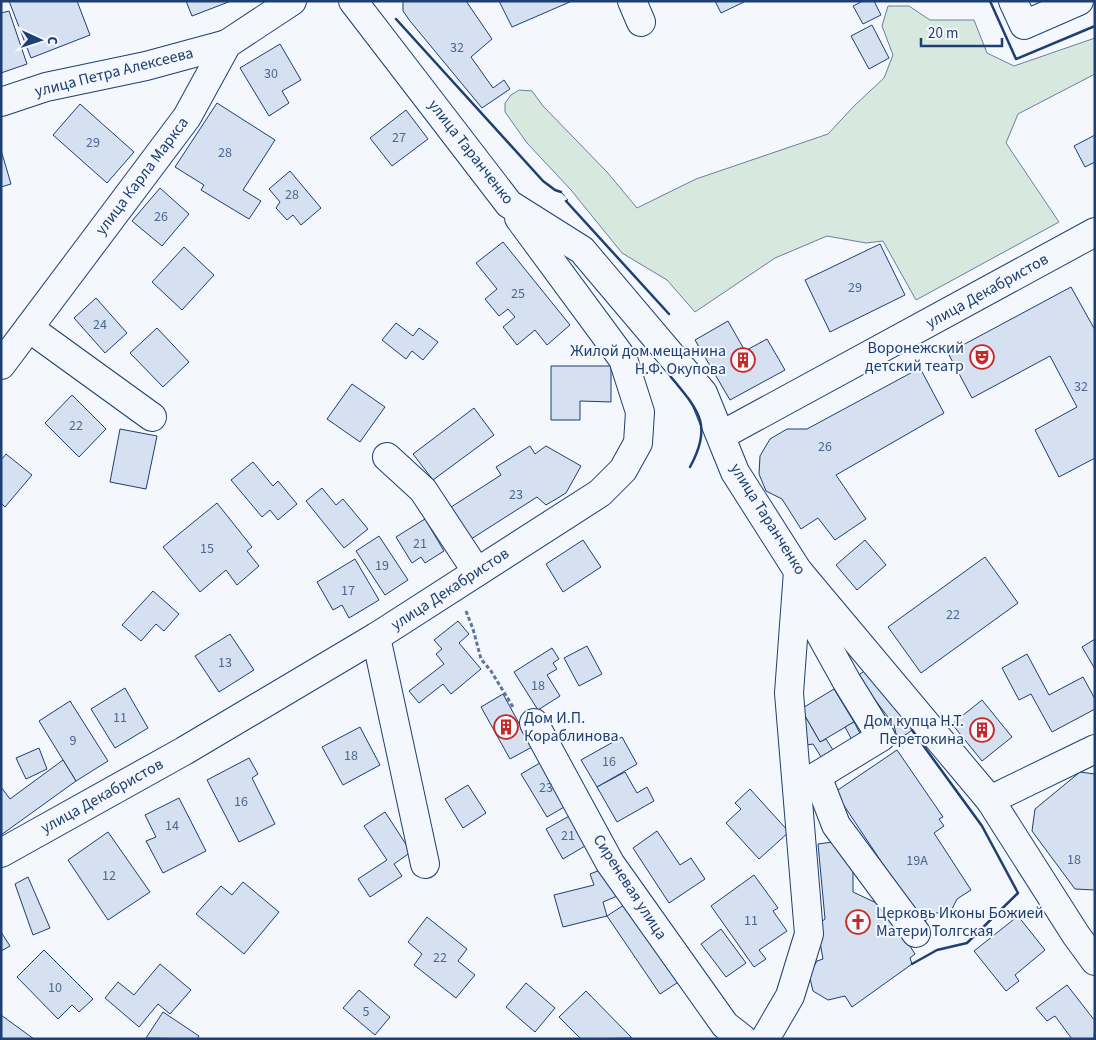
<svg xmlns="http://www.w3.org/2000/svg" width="1096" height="1040" viewBox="0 0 1096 1040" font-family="'Source Sans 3',sans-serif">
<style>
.green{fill:#d7e8df;stroke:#687fa3}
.building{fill:#d5e0f0;stroke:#1d3f73}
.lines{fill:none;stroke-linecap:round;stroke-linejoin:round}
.minor-casing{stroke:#1d3f73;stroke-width:30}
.path{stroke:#5e769c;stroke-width:3;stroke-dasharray:4 2.5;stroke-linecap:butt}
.minor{stroke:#f4f7fb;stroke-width:28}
.fence{stroke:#1d3f73;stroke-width:1;stroke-dasharray:6 2.5;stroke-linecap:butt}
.wall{stroke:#1d3f73;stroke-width:2.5}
.labels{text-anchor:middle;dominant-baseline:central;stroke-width:4;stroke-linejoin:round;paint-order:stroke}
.number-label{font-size:14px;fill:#4b6792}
.street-label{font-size:16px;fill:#1d3f73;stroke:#f4f7fb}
.poi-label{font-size:16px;fill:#1d3f73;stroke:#f4f7fb;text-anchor:end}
</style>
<rect width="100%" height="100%" fill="#f4f7fb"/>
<path class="green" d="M888,6H909L930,20H974L987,53L1014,66L1095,38V74L1018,114L1006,143L1059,222L916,300L883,241L866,243L827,236L775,258L695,312L667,280L622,253L571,190L527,143L505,112V103L511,95L519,90L532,91L543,106L607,172L637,208L696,179L828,134L854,106L884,78L893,55L882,26Z"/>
<g class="building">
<path d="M9,1H77L90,35L31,58Z"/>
<path d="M186,1H231L192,16Z"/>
<path d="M403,1H466L492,39L471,57L493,88L504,80L510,89L482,108L410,21L403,11Z"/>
<path d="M499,1H572L512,27Z"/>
<path d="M715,1H746L721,13Z"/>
<path d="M863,1H874L881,15L863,24L853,6Z"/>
<path d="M9,11L27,64L1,73V13Z"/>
<path d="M872,25L889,58L869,69L851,36Z"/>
<path d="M280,44L301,80L282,91L289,103L269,116L240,68Z"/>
<path d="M217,103L275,140L243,190L261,201L249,219L201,190L204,185L175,167Z"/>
<path d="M80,104L134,152L107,183L53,135Z"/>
<path d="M406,110L428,139L392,166L370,138Z"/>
<path d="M1095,135V162L1085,167L1074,146Z"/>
<path d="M1,150L11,184L1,187Z"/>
<path d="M290,171L321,208L301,225L293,215L287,220L276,208L280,202L269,189Z"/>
<path d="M160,188L189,214L162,246L132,221Z"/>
<path d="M503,242L570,325L547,345L535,330L517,345L503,327L515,317L508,309L499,316L485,299L497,289L476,263Z"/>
<path d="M880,244L905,295L830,332L805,280Z"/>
<path d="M184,247L214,275L182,310L152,282Z"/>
<path d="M1071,287L1095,330V458L1059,477L1035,430L1077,407L1050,356L972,398L948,353Z"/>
<path d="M96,298L127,333L105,353L74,318Z"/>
<path d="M728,321L745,351L767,339L785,370L730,400L695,340Z"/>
<path d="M396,323L413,336L419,328L438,342L423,360L412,351L406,359L382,340Z"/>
<path d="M157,328L189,362L163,387L130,353Z"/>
<path d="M551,366H611V402L580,401V420H551Z"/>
<path d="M920,368L944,413L836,475L866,519L835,540L818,518L801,529L782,499L766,491L759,474L760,456L770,439L787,429H807Z"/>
<path d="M352,384L385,407L360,442L327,419Z"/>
<path d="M72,395L106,429L79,457L45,423Z"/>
<path d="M474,408L494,435L433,480L413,454Z"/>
<path d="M120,429L157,436L146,489L110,482Z"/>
<path d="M530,446L535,454L546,446L581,466L566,493L546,505L537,497L468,541L448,509L501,475L496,467Z"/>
<path d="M6,454L32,475L5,507L1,503V460Z"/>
<path d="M253,462L273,486L278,481L297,504L278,520L270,510L262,517L231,480Z"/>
<path d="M322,488L336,505L343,499L368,529L344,548L306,501Z"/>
<path d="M217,503L252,547L247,551L259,566L237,585L226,570L200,592L163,547Z"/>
<path d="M425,519L444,551L425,563L421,557L412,563L396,537Z"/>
<path d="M379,536L408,580L385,595L356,551Z"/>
<path d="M583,540L601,567L563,592L546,564Z"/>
<path d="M865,540L886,565L857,590L836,565Z"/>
<path d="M985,557L1018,603L921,673L888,627Z"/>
<path d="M355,559L379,600L349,618L342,605L333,610L317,582Z"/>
<path d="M153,591L179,614L164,631L156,624L141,641L122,625Z"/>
<path d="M458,621L469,634L459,643L481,669L451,694L443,684L419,703L409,691L444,664L436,654L442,649L434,640Z"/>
<path d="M230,634L254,670L219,692L195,656Z"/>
<path d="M1095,639V669L1082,647Z"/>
<path d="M587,646L602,674L579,686L564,658Z"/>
<path d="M552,648L559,659L553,663L557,669L547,675L560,696L538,710L514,672Z"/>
<path d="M1027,654L1049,695L1083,677L1095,699V709L1052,732L1031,694L1019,700L1002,668Z"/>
<path d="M866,670L912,730L907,734L900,736L896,734L894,725L857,676Z"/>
<path d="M125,688L148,728L115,748L91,709Z"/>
<path d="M834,689L854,722L820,742L801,709Z"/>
<path d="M503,694L532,747L510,759L481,707Z"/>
<path d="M982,700L1012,737L982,761L952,724Z"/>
<path d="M70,701L108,761L76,781L39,721Z"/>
<path d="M801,709L820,742L826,739L835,753L823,760L813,744L800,746Z"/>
<path d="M854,722L862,737L853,742L845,727Z"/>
<path d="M360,727L380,765L343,785L322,747Z"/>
<path d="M622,737L637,764L597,787L581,760Z"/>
<path d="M39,748L47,769L26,779L16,758Z"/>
<path d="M897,750L943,817L939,819L944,826L934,833L971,890L957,899L952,909L947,912L936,913L922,923L835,792Z"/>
<path d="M249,758L258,774L252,778L275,824L239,842L207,780Z"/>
<path d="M63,760L76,781L1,835V787L10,799Z"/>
<path d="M545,760L571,803L547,817L521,774Z"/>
<path d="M625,772L637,793L647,787L654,801L617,822L597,787Z"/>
<path d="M1080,772L1095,774V890L1075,889L1032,831L1035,809Z"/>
<path d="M468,785L486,813L463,828L445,799Z"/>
<path d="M750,789L789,832L759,859L726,823L741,809L735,803Z"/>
<path d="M179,798L206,851L163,873L146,841L156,837L145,815Z"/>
<path d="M385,812L411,852L394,864L402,876L370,897L358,879L387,860L364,826Z"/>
<path d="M573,814L590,843L563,859L546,829Z"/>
<path d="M657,831L680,865L691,858L705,879L669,903L633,848Z"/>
<path d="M108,832L150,892L108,920L68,860Z"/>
<path d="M840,841L853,869V892L885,907L915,954L910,958L912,964L852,1007L845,996L828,1000L813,991L809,974L817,961L823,959L817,925L825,919L818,844Z"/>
<path d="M608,867L622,894L603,902L607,916L563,927L554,895L594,885L590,874Z"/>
<path d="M754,875L778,908L773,911L787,931L759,950L766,959L754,967L711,906Z"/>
<path d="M28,877L50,928L33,935L15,884Z"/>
<path d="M243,882L279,912L244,954L196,914L221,886L232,895Z"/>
<path d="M630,901L683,979L660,994L607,916Z"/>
<path d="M1018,916L1045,950L1015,975L1019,981L1006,991L974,951Z"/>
<path d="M427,917L467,949L458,961L475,975L456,998L414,965L422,954L408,942Z"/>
<path d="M721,929L746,963L726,977L701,944Z"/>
<path d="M1,932L10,946L1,951Z"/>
<path d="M44,950L93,999L79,1012L72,1005L58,1019L17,977Z"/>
<path d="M160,964L191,990L170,1014L158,1004L139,1027L105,998L118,982L134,995Z"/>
<path d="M526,983L555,1008L535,1032L506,1007Z"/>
<path d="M1067,985L1095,1021L1094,1039H1072L1055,1016L1047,1021L1036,1008Z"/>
<path d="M359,990L390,1017L375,1035L343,1008Z"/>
<path d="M586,991L632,1038L581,1039L559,1017Z"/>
<path d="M163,1012L199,1036L197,1039L146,1038Z"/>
<path d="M1,1015L34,1039H1Z"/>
</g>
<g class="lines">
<g class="minor-casing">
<g id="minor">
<path d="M353,1L509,204L582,250L703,393L735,472L798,571L990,800L1076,935L1095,961"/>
<path d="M632,1L641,22"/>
<path d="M1013,1L1024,25L1079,1"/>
<path d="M1,102L46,87L146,66L227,44"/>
<path d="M29,328L152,417"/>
<path d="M1,365L187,117L227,44L292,1"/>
<path d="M722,435L1095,232"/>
<path d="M387,457L423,490L477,572"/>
<path d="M797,592L847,682L881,737L817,776L836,825L916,933"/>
<path d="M376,637L425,864"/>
<path d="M534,723L610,863L725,1025L743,1039"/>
<path d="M990,800L1095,749"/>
<path d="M1,853L184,751L376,637L600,493L623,470L638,443L640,412L623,359L519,218"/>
<path d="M765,1039L790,996L809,934L789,693L798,571"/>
</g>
</g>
<path class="path" d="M466,611L473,629L481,659L491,671L513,707"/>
<use href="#minor" class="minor"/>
<path class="fence" d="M561,192L568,200L566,201"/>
<g class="wall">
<path d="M990,1L1016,59L1095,26"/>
<path d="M396,19L543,181L555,190L561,192"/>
<path d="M566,201L669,314"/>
<path d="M671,377C699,411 713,425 690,467"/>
<path d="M912,730L982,826L1018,893L967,943L937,950L912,964"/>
</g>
</g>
<defs>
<g id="theatre-ring" transform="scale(1.25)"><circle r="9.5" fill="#f4f7fb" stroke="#c62828" stroke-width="1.5"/><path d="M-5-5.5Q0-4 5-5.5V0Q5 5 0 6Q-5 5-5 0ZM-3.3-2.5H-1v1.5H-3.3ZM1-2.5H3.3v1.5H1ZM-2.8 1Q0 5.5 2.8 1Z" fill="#c62828"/></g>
<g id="building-ring" transform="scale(1.25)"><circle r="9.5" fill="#f4f7fb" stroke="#c62828" stroke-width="1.5"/><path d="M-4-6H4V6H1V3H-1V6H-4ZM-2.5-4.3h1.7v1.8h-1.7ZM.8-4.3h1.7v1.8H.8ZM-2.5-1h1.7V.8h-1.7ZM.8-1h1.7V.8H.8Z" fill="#c62828"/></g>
<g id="church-ring" transform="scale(1.25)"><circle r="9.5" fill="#f4f7fb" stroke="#c62828" stroke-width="1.5"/><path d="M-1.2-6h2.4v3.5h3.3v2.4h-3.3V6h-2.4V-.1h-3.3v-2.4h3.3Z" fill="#c62828"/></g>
</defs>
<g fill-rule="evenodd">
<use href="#theatre-ring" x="982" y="357"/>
<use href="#building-ring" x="743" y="360"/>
<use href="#building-ring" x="506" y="727"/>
<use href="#building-ring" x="982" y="730"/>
<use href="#church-ring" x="858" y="922"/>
</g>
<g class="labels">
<g class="number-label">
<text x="457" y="48">32</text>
<text x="271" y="74">30</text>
<text x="399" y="138">27</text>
<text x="93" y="143">29</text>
<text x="225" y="153">28</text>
<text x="292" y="195">28</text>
<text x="161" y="217">26</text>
<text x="855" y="288">29</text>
<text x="518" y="294">25</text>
<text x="100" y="325">24</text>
<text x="1081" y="387">32</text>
<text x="76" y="426">22</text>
<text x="825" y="447">26</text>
<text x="516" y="495">23</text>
<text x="420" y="544">21</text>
<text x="207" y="549">15</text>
<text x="382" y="566">19</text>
<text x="348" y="591">17</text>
<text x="953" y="615">22</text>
<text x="225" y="663">13</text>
<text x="538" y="686">18</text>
<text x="120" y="718">11</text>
<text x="73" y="741">9</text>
<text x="351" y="756">18</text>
<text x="609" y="762">16</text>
<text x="546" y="788">23</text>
<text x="241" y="802">16</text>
<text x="172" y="826">14</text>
<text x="568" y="836">21</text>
<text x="1074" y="860">18</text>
<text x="917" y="861">19А</text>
<text x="109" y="876">12</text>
<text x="751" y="921">11</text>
<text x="440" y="958">22</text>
<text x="55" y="988">10</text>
<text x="366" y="1012">5</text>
</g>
<g class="street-label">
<text transform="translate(114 72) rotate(-14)">улица Петра Алексеева</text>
<text transform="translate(471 152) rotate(52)">улица Таранченко</text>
<text transform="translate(142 176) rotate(-53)">улица Карла Маркса</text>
<text transform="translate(987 291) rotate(-29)">улица Декабристов</text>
<text transform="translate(768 519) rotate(58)">улица Таранченко</text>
<text transform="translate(450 589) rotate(-33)">улица Декабристов</text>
<text transform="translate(102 796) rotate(-29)">улица Декабристов</text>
<text transform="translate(630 887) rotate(57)">Сиреневая улица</text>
</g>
<g class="poi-label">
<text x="964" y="348">Воронежский<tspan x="964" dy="18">детский театр</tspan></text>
<text x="726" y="351">Жилой дом мещанина<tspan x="726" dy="18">Н.Ф. Окупова</tspan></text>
<text x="524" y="718" text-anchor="start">Дом И.П.<tspan x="524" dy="18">Кораблинова</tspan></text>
<text x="964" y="721">Дом купца Н.Т.<tspan x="964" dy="18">Перетокина</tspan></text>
<text x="876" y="913" text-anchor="start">Церковь Иконы Божией<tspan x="876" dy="18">Матери Толгская</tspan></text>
</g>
</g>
<rect width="1096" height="1040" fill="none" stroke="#1d3f73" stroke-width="5"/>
<g transform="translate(40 40) rotate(93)" stroke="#f4f7fb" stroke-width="4" paint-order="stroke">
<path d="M0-4L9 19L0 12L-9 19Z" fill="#1d3f73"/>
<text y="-8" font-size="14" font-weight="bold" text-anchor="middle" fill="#1d3f73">С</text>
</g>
<path d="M921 38v8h81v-8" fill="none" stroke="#1d3f73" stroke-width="2.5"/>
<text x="928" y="38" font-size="15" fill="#1d3f73" stroke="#f4f7fb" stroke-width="4" paint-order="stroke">20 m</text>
</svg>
